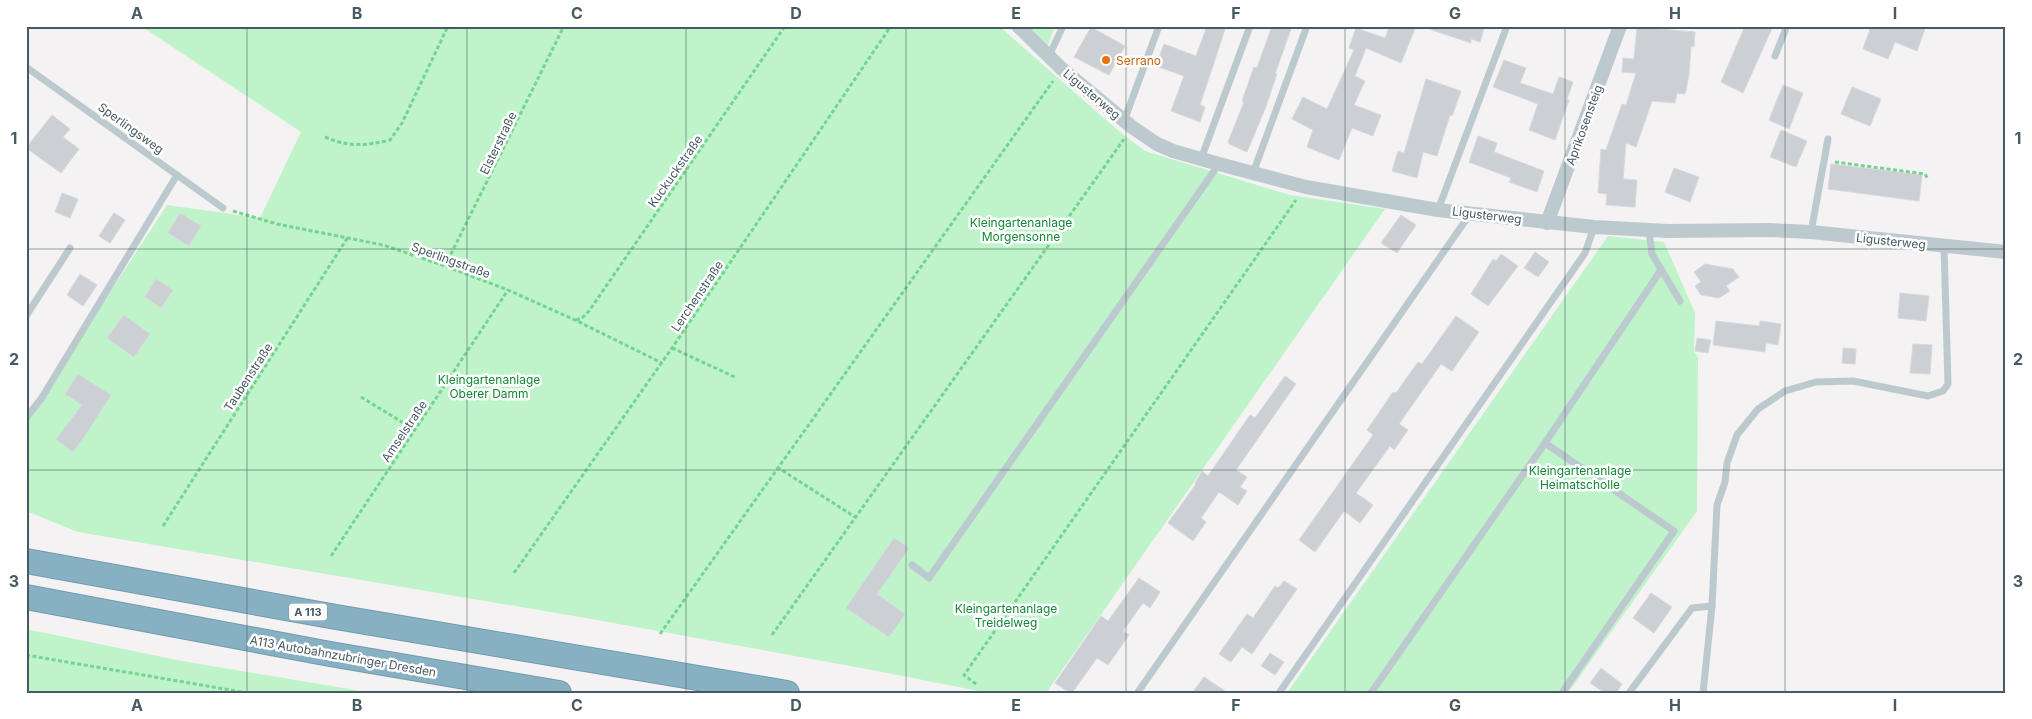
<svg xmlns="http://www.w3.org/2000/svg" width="2032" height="719" viewBox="0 0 2032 719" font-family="Inter,sans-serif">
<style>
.green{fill:#bff3c9}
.building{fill:#ccd0d4;stroke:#d6d9dd}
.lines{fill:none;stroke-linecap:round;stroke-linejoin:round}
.highway-casing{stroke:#729baf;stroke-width:26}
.path{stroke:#74d491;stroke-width:3;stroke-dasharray:4 2.5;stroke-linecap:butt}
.lane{stroke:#bccacf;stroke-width:7}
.street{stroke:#bccacf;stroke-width:14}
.highway{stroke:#87b0c3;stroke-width:24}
.grid{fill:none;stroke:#485a61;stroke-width:1;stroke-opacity:0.55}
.food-dot{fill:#e8710a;stroke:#fff;stroke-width:2}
.labels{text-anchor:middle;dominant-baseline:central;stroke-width:5;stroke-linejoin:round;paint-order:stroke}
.shield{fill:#fff;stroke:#7f8c90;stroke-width:1}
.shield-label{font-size:11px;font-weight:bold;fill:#485a61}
.food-label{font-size:12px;fill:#c56008;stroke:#fff;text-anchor:start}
.street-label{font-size:12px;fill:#485a61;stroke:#fff}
.park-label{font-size:12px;fill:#128935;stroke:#fff}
.neatline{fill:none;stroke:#485a61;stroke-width:2}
.grid-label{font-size:16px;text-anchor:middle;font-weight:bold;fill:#485a61}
</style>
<rect width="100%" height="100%" fill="#f4f2f2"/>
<g class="green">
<path d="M141,26H999L1115,128L1145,151L1290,195L1385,209L1046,693H989L872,670L586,618L78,532L26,511V421L167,205L260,218L301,132Z"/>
<path d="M1027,26H1055L1048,45Z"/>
<path d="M1608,236L1664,242L1695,313L1694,352L1698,357L1697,511L1568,693H1287Z"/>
<path d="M26,629L182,661L373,693H26Z"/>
</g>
<g class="building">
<path d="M1207,26H1226L1200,105L1205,107L1200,122L1171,111L1184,76L1156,66L1164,44L1196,56Z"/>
<path d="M1272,26H1292L1275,74H1277L1265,109L1247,152L1229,144L1228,142L1244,102L1242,101L1254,67L1257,68Z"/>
<path d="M1390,26H1416L1401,63L1366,48L1355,76L1365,81L1354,105L1381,115L1373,136L1352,128L1339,160L1307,147L1313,130L1292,119L1303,97L1327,109L1354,50L1349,48L1356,28L1385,38Z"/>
<path d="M1430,26H1485L1480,42L1471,39V43L1429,29Z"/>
<path d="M1745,26H1773L1743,93L1721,82Z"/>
<path d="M1871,26H1926L1917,51L1895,42L1888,59L1863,49Z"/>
<path d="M1091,27L1125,46L1109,75L1074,57Z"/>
<path d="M1637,27L1695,32L1694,47L1691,46L1689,75L1685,94L1677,93L1675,103L1652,101L1636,147L1626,143L1623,179L1637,180L1635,207L1606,205L1607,194L1598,193L1601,149L1606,150L1622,104L1626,105L1636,73L1622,72L1623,58L1634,59Z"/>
<path d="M1504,60L1526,68L1520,83L1553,94L1559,77L1573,82L1567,99L1569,100L1555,140L1529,130L1538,104L1493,87Z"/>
<path d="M1426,79L1461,91L1452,116L1450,115L1437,156L1423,152L1417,178L1392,171L1398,151L1404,153Z"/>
<path d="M1783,85L1803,93L1789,129L1769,120Z"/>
<path d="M1852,87L1881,99L1870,126L1841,114Z"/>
<path d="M52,115L70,129L63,137L79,149L61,173L26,148Z"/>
<path d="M1781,130L1807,141L1796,167L1770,157Z"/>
<path d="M1478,136L1497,143L1494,152L1544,171L1537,192L1509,182L1511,178L1469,162Z"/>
<path d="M1831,164L1922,175L1919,201L1828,189Z"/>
<path d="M1674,168L1699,177L1690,202L1665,192Z"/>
<path d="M62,193L78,199L70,218L55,212Z"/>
<path d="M114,213L125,220L110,243L99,236Z"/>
<path d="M180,213L201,226L189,246L168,233Z"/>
<path d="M1401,215L1416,225L1397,253L1381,243Z"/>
<path d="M1535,252L1549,262L1538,277L1524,268Z"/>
<path d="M1501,254L1518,266L1488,306L1471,294L1493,259L1496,261Z"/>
<path d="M1705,264L1733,269L1739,277L1726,286L1730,291L1719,298L1701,295L1695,286L1701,282L1694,272Z"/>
<path d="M80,274L97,285L83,306L67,295Z"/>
<path d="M156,279L173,290L161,308L145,297Z"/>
<path d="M1900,293L1929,296L1926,321L1898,318Z"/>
<path d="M124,315L150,334L134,357L107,338Z"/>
<path d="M1456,316L1479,332L1452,371L1441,364L1399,424L1408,430L1394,450L1390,446L1356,493L1373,505L1360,523L1344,511L1315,552L1299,540L1373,435L1367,430L1393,392L1396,393L1418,362L1422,364Z"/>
<path d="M1716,321L1759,326L1760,321L1781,324L1778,345L1766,343L1765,352L1713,345Z"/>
<path d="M1697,338L1711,340L1708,353L1695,351Z"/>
<path d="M1913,344L1932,345L1930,374L1910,373Z"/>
<path d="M1843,348L1856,349L1855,364L1842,363Z"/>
<path d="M78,374L111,395L88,431L73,452L56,439L82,405L65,394Z"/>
<path d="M1285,376L1296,384L1236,470L1247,477L1240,487L1247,491L1238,505L1219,492L1201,518L1206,522L1193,541L1168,523L1196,484L1195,483L1202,471L1208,476L1250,415L1255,418Z"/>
<path d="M894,538L909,548L877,594L905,614L889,637L846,608Z"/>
<path d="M1139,578L1160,592L1150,608L1143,603L1123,631L1129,635L1108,665L1097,658L1072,693H1070L1055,683L1101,616L1108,621Z"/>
<path d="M1284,581L1297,589L1252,654L1242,647L1231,662L1219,654L1247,614L1253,618L1275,586L1278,588Z"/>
<path d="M1651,593L1672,607L1654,633L1633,618Z"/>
<path d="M1270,653L1284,662L1275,675L1261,666Z"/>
<path d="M1601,668L1622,684L1616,693H1605L1590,683Z"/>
<path d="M1204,677L1228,693H1192Z"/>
</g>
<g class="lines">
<g class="highway-casing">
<g id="highway">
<path d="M26,561L336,617L787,693"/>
<path d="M26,597L330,654L559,693"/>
</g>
</g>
<g class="path">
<path d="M325,137C348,147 365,146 390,140L402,123L448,26"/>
<path d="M1835,162L1925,174L1928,179"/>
<path d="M233,211L277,224L383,245L445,266L508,290L575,320L662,363"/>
<path d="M445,266L564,26"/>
<path d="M576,320L582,318L589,311L785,26"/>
<path d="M672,348L737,378"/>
<path d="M361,397L415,430"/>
<path d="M777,467L855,517"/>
<path d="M163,526L348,237"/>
<path d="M331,556L508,290"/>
<path d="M514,573L672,348L891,26"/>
<path d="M660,634L1053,81"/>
<path d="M772,635L1124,139"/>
<path d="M26,655L248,693"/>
<path d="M976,684L964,675L1296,200"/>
</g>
<g class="lane">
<path d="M1049,56L1063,26"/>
<path d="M1775,56L1787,26"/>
<path d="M26,67L223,208"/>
<path d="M1124,121L1159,26"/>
<path d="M1201,159L1250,26"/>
<path d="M1253,173L1307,26"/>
<path d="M1438,210L1507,26"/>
<path d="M1649,231L1652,254L1680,301"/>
<path d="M1811,232L1828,139"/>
<path d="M26,316L70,248"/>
<path d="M26,418L41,399L177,175"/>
<path d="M1545,443L1674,531L1562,693"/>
<path d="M912,565L929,578L1219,164"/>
<path d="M1138,692L1470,214"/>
<path d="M1279,693L1585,253L1594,227"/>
<path d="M1371,693L1545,443L1661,270"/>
<path d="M1629,693L1692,608L1712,606"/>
<path d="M1703,693L1712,606L1717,505L1725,482L1727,463L1737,435L1758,409L1785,391L1816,382L1853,381L1928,396L1943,391L1948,384L1944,246"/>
</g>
<g class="street">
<path d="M1018,26L1062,69L1132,127L1157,144L1173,151L1219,164L1306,187L1438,210L1594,227L1668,231L1770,230L1811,232L2006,252"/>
<path d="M1547,223L1620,26"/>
</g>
<use href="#highway" class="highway"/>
</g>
<path class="grid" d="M247,26V693M467,26V693M686,26V693M906,26V693M1126,26V693M1345,26V693M1565,26V693M1785,26V693M26,249H2006M26,470H2006"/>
<circle class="food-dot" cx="1106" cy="60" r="5"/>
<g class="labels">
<rect class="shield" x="289" y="603.5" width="38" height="17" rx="4"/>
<g class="shield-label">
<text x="308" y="612">A 113</text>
</g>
<g class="food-label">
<text x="1116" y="60">Serrano</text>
</g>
<g class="street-label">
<text transform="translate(1092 94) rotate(40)">Ligusterweg</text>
<text transform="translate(1584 125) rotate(-70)">Aprikosensteig</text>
<text transform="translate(131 128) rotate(36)">Sperlingsweg</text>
<text transform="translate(498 143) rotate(-64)">Elsterstraße</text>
<text transform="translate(675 171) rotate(-55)">Kuckuckstraße</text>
<text transform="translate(1487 215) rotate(7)">Ligusterweg</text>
<text transform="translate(1891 241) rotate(6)">Ligusterweg</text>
<text transform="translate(451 260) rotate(20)">Sperlingstraße</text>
<text transform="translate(697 296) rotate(-56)">Lerchenstraße</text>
<text transform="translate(248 377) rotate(-57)">Taubenstraße</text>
<text transform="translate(404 431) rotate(-56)">Amselstraße</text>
<text transform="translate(343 656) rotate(10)">A113 Autobahnzubringer Dresden</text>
</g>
<g class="park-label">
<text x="1021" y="222">Kleingartenanlage<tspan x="1021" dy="14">Morgensonne</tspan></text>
<text x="489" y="379">Kleingartenanlage<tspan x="489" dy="14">Oberer Damm</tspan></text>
<text x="1580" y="470">Kleingartenanlage<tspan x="1580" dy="14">Heimatscholle</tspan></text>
<text x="1006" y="608">Kleingartenanlage<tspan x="1006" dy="14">Treidelweg</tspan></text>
</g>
</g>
<rect width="2032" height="719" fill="none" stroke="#ffffff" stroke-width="55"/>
<rect x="28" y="28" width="1976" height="664" class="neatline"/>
<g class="grid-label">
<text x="137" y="19">A</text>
<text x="357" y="19">B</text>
<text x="577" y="19">C</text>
<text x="796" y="19">D</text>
<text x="1016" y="19">E</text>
<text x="1236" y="19">F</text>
<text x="1455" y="19">G</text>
<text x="1675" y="19">H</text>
<text x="1895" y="19">I</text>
<text x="14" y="144">1</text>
<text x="2018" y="144">1</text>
<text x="14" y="365">2</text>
<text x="2018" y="365">2</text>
<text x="14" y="587">3</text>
<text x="2018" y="587">3</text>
<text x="137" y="711">A</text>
<text x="357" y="711">B</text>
<text x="577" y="711">C</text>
<text x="796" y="711">D</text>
<text x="1016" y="711">E</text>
<text x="1236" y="711">F</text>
<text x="1455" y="711">G</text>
<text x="1675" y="711">H</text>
<text x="1895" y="711">I</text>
</g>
</svg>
